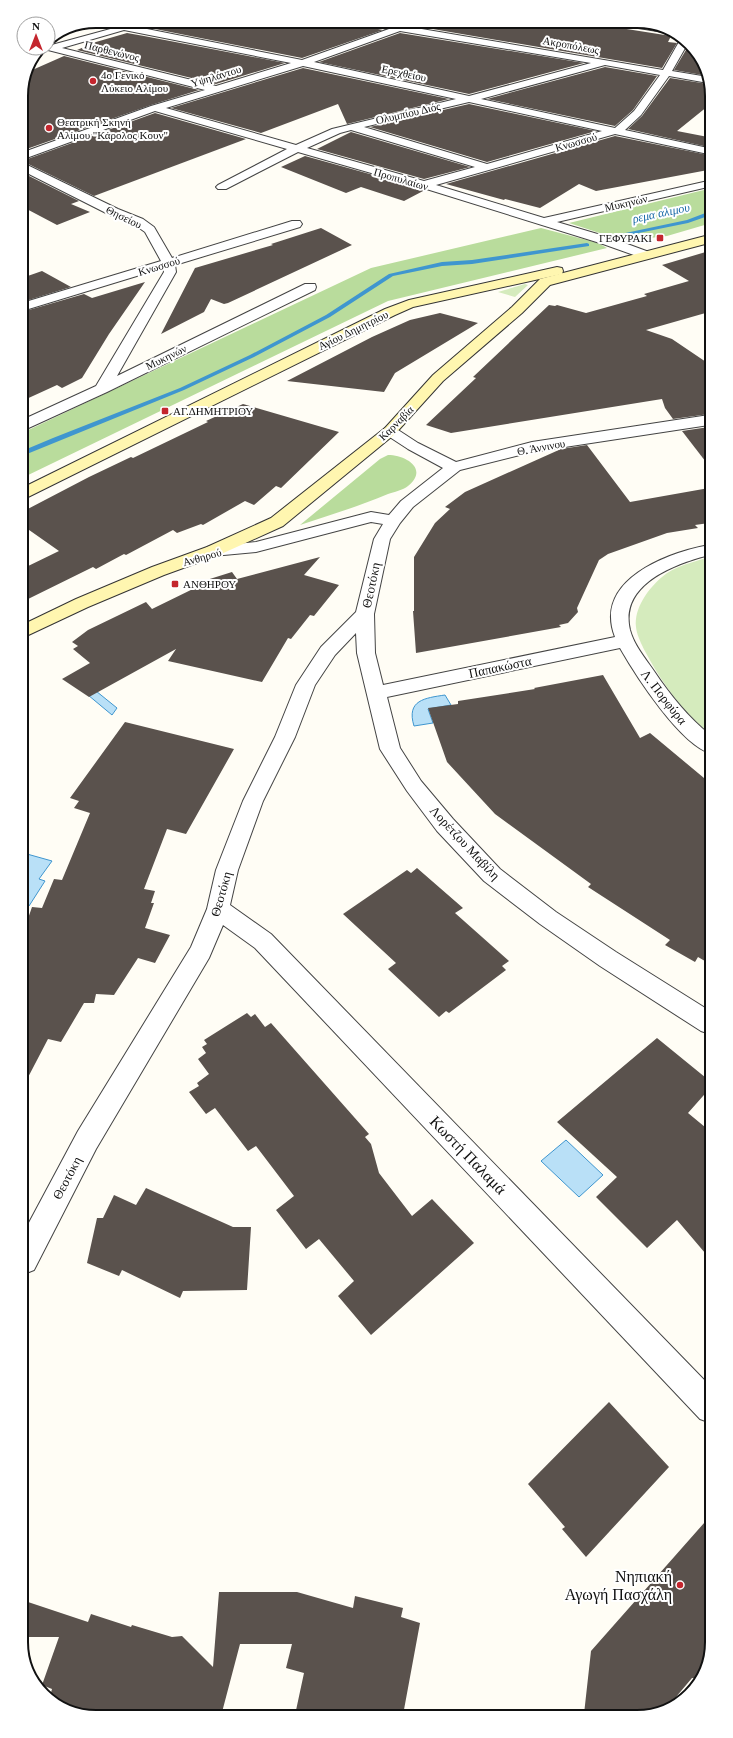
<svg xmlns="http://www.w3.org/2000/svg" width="733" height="1738" viewBox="0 0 733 1738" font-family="Georgia,serif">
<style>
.green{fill:#d5ebbd}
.forest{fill:#b9dc9c}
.water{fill:#b9e0f7;stroke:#3f96cf}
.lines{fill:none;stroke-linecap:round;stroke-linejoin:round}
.stream{fill:#3f96cf;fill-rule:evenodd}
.building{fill:#5a524d}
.street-casing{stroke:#444;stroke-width:2}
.secondary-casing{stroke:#333;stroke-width:2}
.street{fill:#fff;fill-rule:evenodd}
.secondary{fill:#fff6b0;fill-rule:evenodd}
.poi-dot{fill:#c4262e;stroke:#fff;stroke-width:1.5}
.labels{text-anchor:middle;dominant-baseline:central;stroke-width:4;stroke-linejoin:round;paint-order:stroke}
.far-street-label{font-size:11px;fill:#111;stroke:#fff}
.far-poi-label{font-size:11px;fill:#111;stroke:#fff;text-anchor:start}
.far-water-label{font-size:12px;font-style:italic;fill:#1768a6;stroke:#fff}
.street-label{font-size:13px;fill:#111;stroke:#fff}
.near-street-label{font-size:16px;fill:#111;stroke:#fff}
.near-poi-label{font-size:16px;fill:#111;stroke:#fff;text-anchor:end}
.rim{fill:none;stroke:#111;stroke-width:2}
</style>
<rect width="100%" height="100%" fill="#fffdf5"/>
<g class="green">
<path d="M525,284L528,285L515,297L498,292Z"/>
<path d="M709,557L710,734C686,714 671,695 655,669C649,658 637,639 636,627C634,608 648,589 662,577C674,566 694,562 709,557Z"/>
</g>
<g class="forest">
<path d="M708,189V224L667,236L624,241L569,223Z"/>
<path d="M541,228L598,243L607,248L388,301L22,478V433L371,268Z"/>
<path d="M388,455C406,455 429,469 408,486C403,490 394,492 388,494C360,506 330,515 300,525L380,459Z"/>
</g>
<g class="water">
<path d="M96,691L117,708L112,715L88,695Z"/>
<path d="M445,695L451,705L428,709L433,723L414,726C406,700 425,698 445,695Z"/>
<path d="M27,854L52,861L39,879L45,881L29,906L23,905V859Z"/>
<path d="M566,1140L603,1175L579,1197L541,1161Z"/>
</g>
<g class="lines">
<g class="stream">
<path d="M708,212V216L688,223L619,237L616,235L687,220Z"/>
<path d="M587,243L589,244V246L472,264L442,266L393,276L330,317L254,357L184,390L22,456V451L53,438L180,388L250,355L326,315L389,274L442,262L472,260Z"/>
</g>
</g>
<g class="building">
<path d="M145,21H353L358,25L383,30L302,58L145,27Z"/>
<path d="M424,21H576L671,36L668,42L677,43L662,68L415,26Z"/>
<path d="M127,33L144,36L285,63L216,84L77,50L96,42Z"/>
<path d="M400,33L584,63L469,94L319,62Z"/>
<path d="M689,45L708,72V76L674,70Z"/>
<path d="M64,56L199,90L151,105L21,151L22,90L30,71Z"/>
<path d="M605,67L657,76L633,110L615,126L487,99Z"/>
<path d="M303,68L449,99L347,124L338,104L261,133L171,108Z"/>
<path d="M670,78L708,84V106L677,131L708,137V147L628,129L642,116Z"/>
<path d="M469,104L596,131L487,162L370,127Z"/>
<path d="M155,113L246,139L94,196L22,161Z"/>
<path d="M351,132L470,167L424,179L317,149Z"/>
<path d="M615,136L708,155V170L596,191L579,184L540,208L505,199L504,200L446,184Z"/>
<path d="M305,156L420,188L425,190L404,201L361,187L346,193L281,167Z"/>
<path d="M21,172L79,201L71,204L90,212L57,225L21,206Z"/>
<path d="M321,228L352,245L228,303L224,304L211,299L204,312L161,334L195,268L273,245L271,244Z"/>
<path d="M709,251V312L646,330L672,339L709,364V414L673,419L665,408L662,399L451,433L426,425L476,378L473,377L549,305L555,306L557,305L586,313L647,296L644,294L689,281L662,265Z"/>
<path d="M42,271L71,287L22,302V278Z"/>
<path d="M145,282L109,334L82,378L62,388L57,385L22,401V312L84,294L92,298Z"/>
<path d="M440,313L478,323L395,373L384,392L287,381L372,337L410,320Z"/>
<path d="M243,404L339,432L281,488L276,486L254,505L245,501L203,525L201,524L177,533L173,530L126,555L124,554L96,569L93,567L22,602V569L59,551L22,525V512L89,477L131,457L133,458L208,422L206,421Z"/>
<path d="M709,427V466L682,431Z"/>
<path d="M587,445L630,502L709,488V523L695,525L698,528L667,533L608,554L599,560L577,608L578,612L568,623L559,625L561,627L416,653L413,611H414V557L435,523L450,509L445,507L465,492L561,449Z"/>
<path d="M320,557L304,575L339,585L314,616L310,615L291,639L288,638L262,682L168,661L176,649L89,697L62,679L90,663L73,649L78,646L72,642L88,630L146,602L152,609L199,586L197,583L232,572L237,579Z"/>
<path d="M603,675L640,738L650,733L710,783V964L698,957L695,962L665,945L670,940L588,887L591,884L495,814L447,762L428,708L458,704V701L535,689L534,688Z"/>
<path d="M125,722L234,749L186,834L167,829L144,889L155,891L151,903H154L145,928L170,935L155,963L138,958L114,995L96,994L94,1003H84L61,1042L48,1039L24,1085L23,933L32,907L42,908L54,879L62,880L90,813L74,808L79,801L70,798Z"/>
<path d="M417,868L463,908L455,913L509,961L502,966L506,970L449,1013L446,1011L439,1017L388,969L396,963L343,914L407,870L411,873Z"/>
<path d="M247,1013L251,1017L255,1014L265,1027L271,1023L369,1134L365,1137L371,1144L379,1173L412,1216L432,1199L474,1243L371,1335L338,1296L354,1281L319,1239L306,1249L276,1210L294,1196L256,1146L248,1151L215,1108L206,1114L189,1092L199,1086L197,1083L209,1074L198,1059L206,1053L202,1047L207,1044L204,1040Z"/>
<path d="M657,1038L711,1082V1087L688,1113L711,1132V1260L677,1220L647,1248L596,1197L617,1177L557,1122Z"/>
<path d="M146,1188L233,1227H251L247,1290L183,1291L180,1298L122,1270L119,1276L87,1263L97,1218H103L114,1195L136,1205Z"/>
<path d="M609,1402L669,1467L586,1557L562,1529L565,1527L528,1484Z"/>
<path d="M712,1514V1643L699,1679L692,1678L665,1710L661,1713L584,1714L591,1651Z"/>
<path d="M219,1592H297L353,1608L355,1596L403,1608L401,1617L420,1623L403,1715H295L304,1673L286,1668L292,1644H240L221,1716L91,1717L49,1700L52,1689L42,1685L59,1637H25V1601L88,1622L91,1614L131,1627L132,1625L172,1637L182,1636L213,1667Z"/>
</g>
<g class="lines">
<g class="street-casing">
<g id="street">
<path d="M96,21H107L302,60L389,29L358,24L354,21H374L399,25L410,21H423L410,27L663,70L680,40L684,38L688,43L672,71L708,77V83L669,76L641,115L625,130L708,148V154L615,134L436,185L544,218L708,181V187L557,222L611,238L649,252L651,255L649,258L645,259L603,244L420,187L298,152L226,189H218L216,187L218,185L287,149L155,111L21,160V153L151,106L205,90L48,50L46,48H48V46L114,28L90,22ZM124,30L291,63L216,86L62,48ZM400,31L591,63L469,96L314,62ZM605,65L660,75L634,111L615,128L481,99ZM303,66L456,99L332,129L296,145L166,108ZM469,102L602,131L487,164L364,127ZM351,130L475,167L424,181L307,148L340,133Z"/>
<path d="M611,21C631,21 648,23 667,30L663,32L615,24Z"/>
<path d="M21,162L118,209L143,219L154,227L172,258L292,221H300L302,224L300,227L175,265L176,272L117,376L305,284H315L316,287L315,290L107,392L22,431V420L96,386L164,272L163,268L22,311V303L161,261L145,232L135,225L110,215L21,170Z"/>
<path d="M709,415V425L532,452L460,470L413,507L400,523L390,539L374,614L375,653L383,685L615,637C593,580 667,553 709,545V555C675,564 619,584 630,630C634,645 645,658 654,671C670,695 688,717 710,735V753C680,744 636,676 620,648L387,697L400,748L421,781L453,819L500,869L556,912L616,952L710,1011V1034L701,1031L600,966L540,924L484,881L437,831L407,791L380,749L357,653L356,633L335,655L315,685L295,737L263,801L238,870L230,905L271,934L711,1387V1423L700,1419L255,948L223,925L209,958L96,1149L34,1270L24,1274V1232L78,1131L191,947L207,909L216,870L243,801L275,737L296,685L321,647L356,612L374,539L383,524L371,522L256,552L213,556L207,555L204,551L207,547L256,542L371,512L389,515L401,501L443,468L408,449L385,434L382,431L385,428L390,426L395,428L418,443L456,462L532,442Z"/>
</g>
</g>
<g class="secondary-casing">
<g id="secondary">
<path d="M709,235V243L550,285L522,313L443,381L395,434L283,526L219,555L164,575L88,607L22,638V625L76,599L152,567L207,547L271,518L385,428L433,375L512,307L540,279Z"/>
<path d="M557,267L562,268L563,271L562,274L413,307L395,315L28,497L22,499V488L385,309L409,300Z"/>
</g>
</g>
<use href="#street" class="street"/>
<use href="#secondary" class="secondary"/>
</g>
<g class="poi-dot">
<circle cx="93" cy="81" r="4"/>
<circle cx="49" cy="128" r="4"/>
<rect x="656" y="234" width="8" height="8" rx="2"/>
<rect x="161" y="407" width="8" height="8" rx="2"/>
<rect x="171" y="580" width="8" height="8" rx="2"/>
<circle cx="680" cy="1585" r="4"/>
</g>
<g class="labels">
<g class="far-street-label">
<text transform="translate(571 45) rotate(10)">Ακροπόλεως</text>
<text transform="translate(112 51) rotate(14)">Παρθενώνος</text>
<text transform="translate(404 73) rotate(12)">Ερεχθείου</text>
<text transform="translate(216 76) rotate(-17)">Υψηλάντου</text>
<text transform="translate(408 113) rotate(-13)">Ολυμπίου Διός</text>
<text transform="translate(576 142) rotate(-16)">Κνωσσού</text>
<text transform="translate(401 179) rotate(16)">Προπυλαίων</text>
<text transform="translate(626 203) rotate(-13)">Μυκηνών</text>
<text transform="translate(124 217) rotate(26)">Θησείου</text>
<text transform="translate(159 266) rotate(-17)">Κνωσσού</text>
<text transform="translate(353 330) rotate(-26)">Αγίου Δημητρίου</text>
<text transform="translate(166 357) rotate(-26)">Μυκηνών</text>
<text transform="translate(396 423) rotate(-45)">Καρναβία</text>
<text transform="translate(541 447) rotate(-10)">Θ. Άννινου</text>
<text transform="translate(202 557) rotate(-16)">Ανθηρού</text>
</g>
<g class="far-poi-label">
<text x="101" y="75">4ο Γενικό<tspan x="101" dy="13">Λύκειο Αλίμου</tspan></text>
<text x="57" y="122">Θεατρική Σκηνή<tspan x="57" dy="13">Αλίμου "Κάρολος Κουν"</tspan></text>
<text x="652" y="238" text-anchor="end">ΓΕΦΥΡΑΚΙ</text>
<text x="173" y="411">ΑΓ.ΔΗΜΗΤΡΙΟΥ</text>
<text x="183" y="584">ΑΝΘΗΡΟΥ</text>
</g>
<g class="far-water-label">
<text transform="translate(661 213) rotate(-12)">ρεμα αλιμου</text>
</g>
<g class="street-label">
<text transform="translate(371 585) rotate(-78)">Θεοτόκη</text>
<text transform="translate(500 667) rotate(-12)">Παπακώστα</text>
<text transform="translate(664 697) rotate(52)">Λ. Πορφύρα</text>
<text transform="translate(465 843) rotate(47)">Λορέτζου Μαβίλη</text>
<text transform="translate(221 894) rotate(-74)">Θεοτόκη</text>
<text transform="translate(67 1178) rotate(-62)">Θεοτόκη</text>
</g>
<g class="near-street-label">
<text transform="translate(468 1155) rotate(46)">Κωστή Παλαμά</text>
</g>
<g class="near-poi-label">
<text x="672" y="1576">Νηπιακή<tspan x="672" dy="18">Αγωγή Πασχάλη</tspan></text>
</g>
</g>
<path d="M0 0H733V1738H0ZM96 28H637A68 68 0 0 1 705 96V1642A68 68 0 0 1 637 1710H96A68 68 0 0 1 28 1642V96A68 68 0 0 1 96 28Z" fill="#fff" fill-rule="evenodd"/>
<path class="rim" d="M96 28H637A68 68 0 0 1 705 96V1642A68 68 0 0 1 637 1710H96A68 68 0 0 1 28 1642V96A68 68 0 0 1 96 28Z"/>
<g transform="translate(36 36)"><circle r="19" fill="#ffffff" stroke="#a0a0a0"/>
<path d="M0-3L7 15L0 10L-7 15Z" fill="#c4262e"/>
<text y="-6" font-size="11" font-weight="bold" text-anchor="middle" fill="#111111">N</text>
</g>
</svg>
